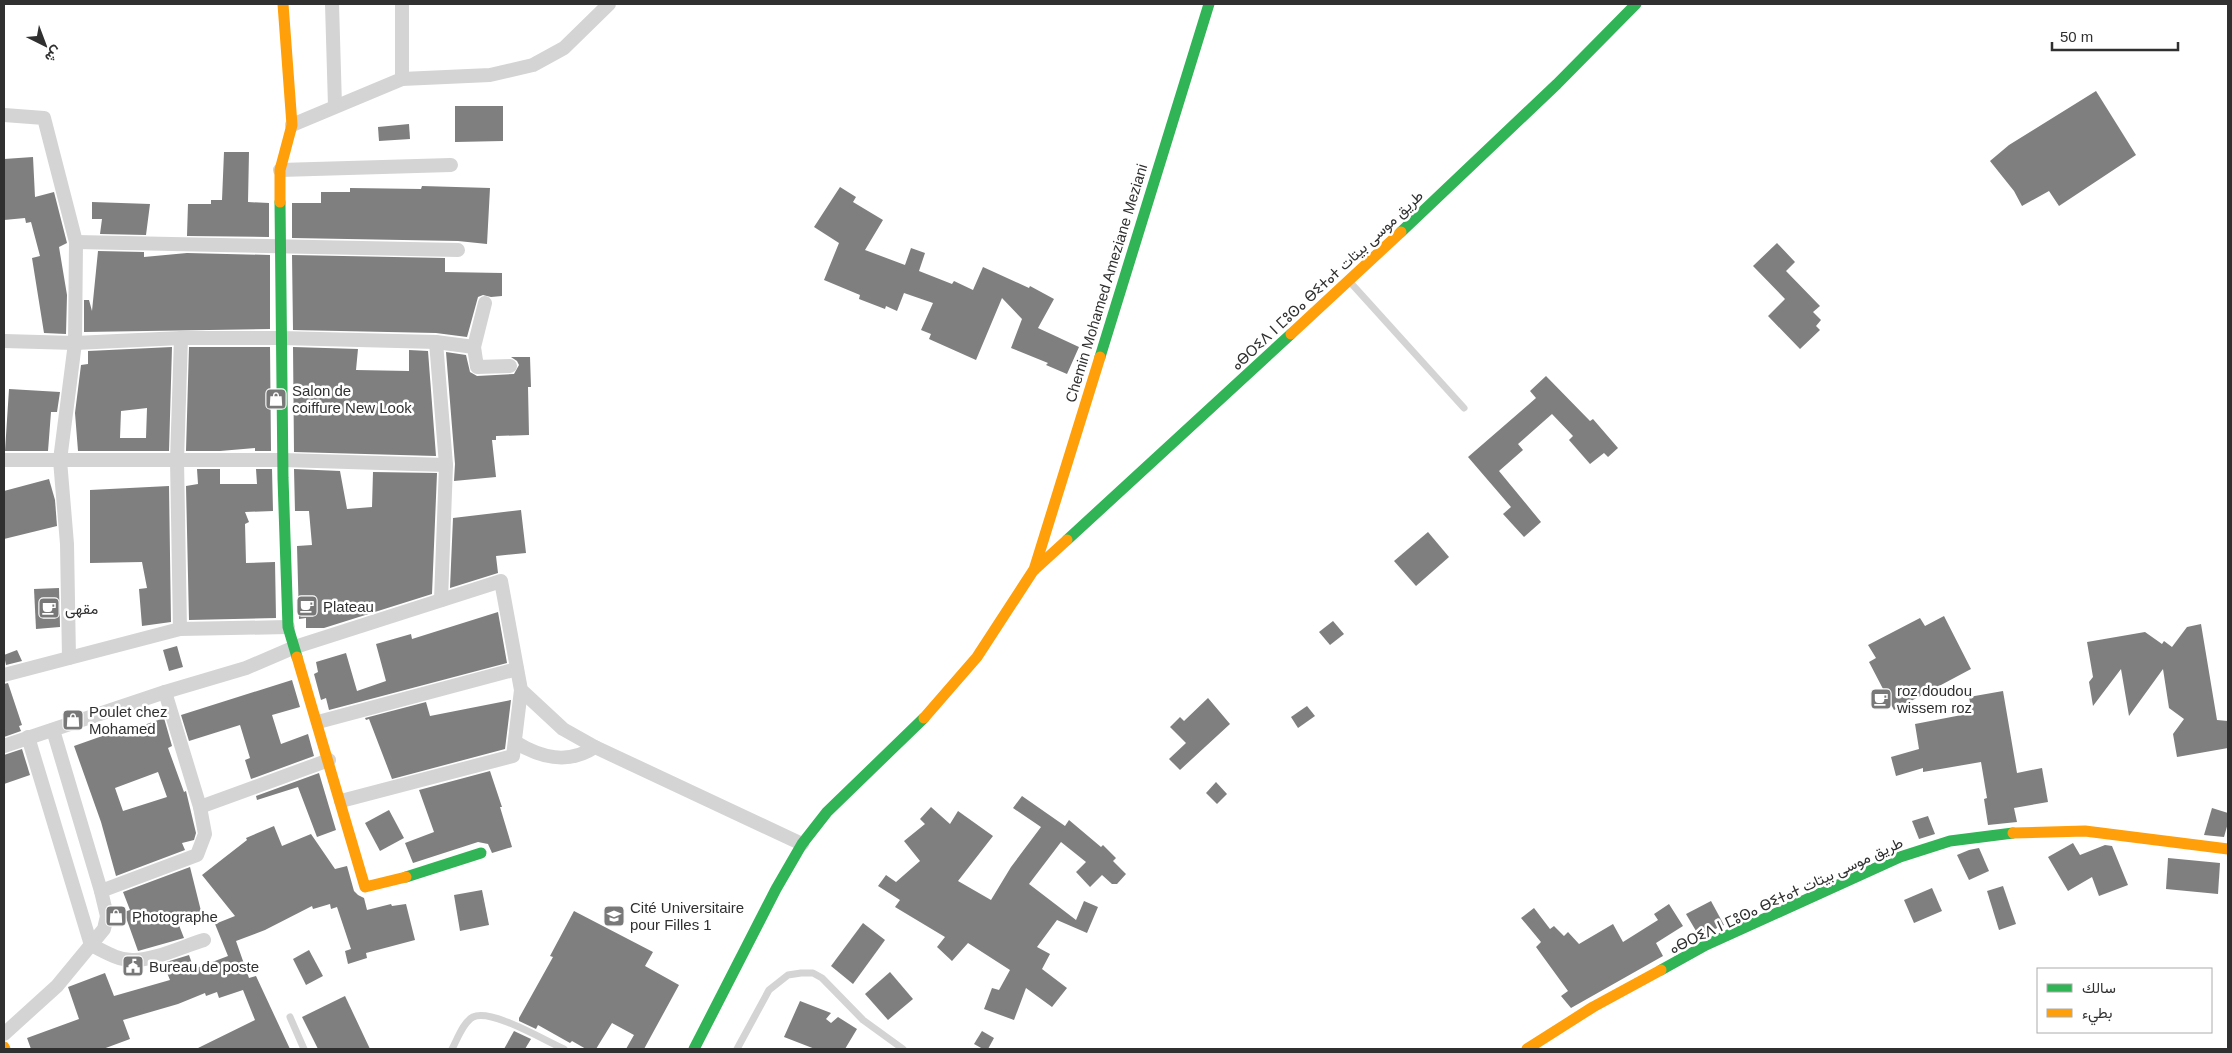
<svg xmlns="http://www.w3.org/2000/svg" width="2232" height="1053" viewBox="0 0 2232 1053" font-family="Arial,Vazirmatn,'Noto Sans Tifinagh',sans-serif">
<style>
.building{fill:#7f7f7f;fill-rule:evenodd}
.lines{fill:none;stroke-linecap:round;stroke-linejoin:round}
.lane{stroke:#d4d4d4;stroke-width:7}
.street{stroke:#d4d4d4;stroke-width:14}
.fast{stroke:#30b455;stroke-width:11}
.slow{stroke:#ff9f0a;stroke-width:11}
.labels{text-anchor:middle;dominant-baseline:central;stroke-width:5;stroke-linejoin:round;paint-order:stroke}
.street-label{font-size:15px;fill:#303030;stroke:#fff}
.poi-label{font-size:15px;fill:#303030;stroke:#fff;text-anchor:start}
</style>
<rect width="100%" height="100%" fill="#fff"/>
<g class="building">
<path d="M2096,91L2136,155L2059,206L2049,191L2022,206L2014,191L1990,161L2009,145Z"/>
<path d="M455,106H503V141L455,142Z"/>
<path d="M409,124L410,139L379,141L378,127Z"/>
<path d="M224,152H249L248,202L269,203V237L187,236L188,204H211V200H222Z"/>
<path d="M33,157L35,197L54,192L67,243L59,247L67,295L66,334L44,333L32,258L40,256L31,222L26,223L25,218L4,220V159Z"/>
<path d="M422,186L490,188L487,244L458,241L292,238V203H321V192H350V188L421,189Z"/>
<path d="M840,187L856,197L853,202L883,220L865,250L905,265L911,248L925,253L919,271L952,284L954,281L973,290L983,267L1029,288L1030,286L1054,299L1038,328L1079,347L1067,374L1046,365L1048,363L1011,348L1022,319L1002,298L976,360L929,339L931,334L921,330L933,303L904,293L897,311L886,306L885,309L859,299L860,295L824,280L839,243L814,227Z"/>
<path d="M92,202L150,204L146,235L100,234L102,219H92Z"/>
<path d="M1777,243L1795,262L1786,271L1820,306L1813,312L1821,320L1816,326L1820,330L1800,349L1768,316L1785,299L1753,266Z"/>
<path d="M98,251L144,252V257L187,253L270,255V329L84,332V300H89L92,311Z"/>
<path d="M292,255L445,258V272L502,273V296L491,297L483,295L478,297L467,337L436,333L293,330Z"/>
<path d="M172,347L169,451H78L75,413L81,365L88,364V351ZM147,408L146,438H120L121,411Z"/>
<path d="M189,347H270L271,451H255V448L220,451H186Z"/>
<path d="M293,347L358,349L356,370L409,371V350L428,351L436,456L294,452Z"/>
<path d="M446,352L466,355L470,372L477,376L514,374L519,365L517,361L511,357H530L531,387H528L529,435L496,436V440H492L496,477L454,481L455,464Z"/>
<path d="M1546,376L1590,421L1593,419L1618,448L1608,457L1604,453L1590,464L1569,440L1573,436L1552,414L1518,444L1523,450L1499,471L1541,522L1524,537L1503,514L1511,507L1468,457L1536,398L1530,391Z"/>
<path d="M9,389L60,392L57,412H51L48,451H5Z"/>
<path d="M197,469H220V484H257L256,469H272L273,511L245,512L249,522L245,524L246,563L275,562L276,618L189,620L186,486L198,484Z"/>
<path d="M294,469L340,471L347,509L372,507L373,472L437,473L432,594L324,628H306V618L299,619L297,546L312,545L309,511H295Z"/>
<path d="M49,479L55,500L57,526L4,539V491Z"/>
<path d="M169,486L171,622L142,626L139,589L147,588L142,562L90,563V490Z"/>
<path d="M521,510L526,553L496,556L498,573L450,588L453,518Z"/>
<path d="M1428,532L1449,557L1416,586L1394,561Z"/>
<path d="M59,588L60,627L36,629L34,589Z"/>
<path d="M498,612L507,663L329,710L326,698L321,700L314,674L318,672L316,662L346,653L357,691L386,681L376,644L411,634L412,639Z"/>
<path d="M1944,616L1971,669L1894,710L1869,662L1876,658L1868,645L1920,618L1925,626Z"/>
<path d="M1333,621L1344,634L1330,645L1319,632Z"/>
<path d="M2201,624L2217,720L2228,721V748L2177,757L2173,734L2184,719L2169,708L2163,669L2129,716L2121,669L2093,706L2089,682L2093,677L2087,642L2145,632L2162,644L2164,641L2172,647L2187,627Z"/>
<path d="M177,646L183,667L169,671L163,650Z"/>
<path d="M17,650L22,661L6,665L4,655Z"/>
<path d="M292,680L300,707L272,715L281,744L308,734L314,756L251,779L245,760L250,758L240,725L189,741L181,715Z"/>
<path d="M8,683L22,725L19,726L21,731L4,737V684Z"/>
<path d="M2003,691L2017,773L2042,768L2048,802L2014,808L2017,822L1988,825L1984,799L1987,798L1981,762L1923,772V768L1896,776L1891,757L1919,749L1915,724L1972,713L1969,697Z"/>
<path d="M1208,698L1230,724L1180,770L1169,759L1186,743L1170,727L1180,717L1184,721Z"/>
<path d="M511,700L505,749L392,779L369,719L366,720L365,718L426,702L430,716Z"/>
<path d="M1307,706L1315,716L1298,728L1291,717Z"/>
<path d="M164,718L172,746L168,748L184,792L186,791L196,833L194,840L182,843L185,850L116,876L101,822L74,746L122,729L124,732ZM158,772L167,797L123,811L115,788Z"/>
<path d="M22,749L30,775L4,784V755Z"/>
<path d="M490,771L502,807H500L512,847L492,853L488,844L478,842L413,863L405,843L434,832L419,790Z"/>
<path d="M319,773L336,830L317,837L298,787L257,800L256,796Z"/>
<path d="M1216,782L1227,794L1217,804L1206,793Z"/>
<path d="M1022,796L1065,826L1069,820L1101,847L1103,845L1116,858L1113,861L1126,874L1117,884H1112L1102,875L1090,887L1076,872L1086,862L1061,842L1029,884L1076,920L1084,901L1098,907L1087,933L1057,920L1037,947L1050,954L1042,969L1067,988L1052,1007L1026,988L1014,1020L984,1009L992,988L999,990L1010,970L968,943L952,961L937,947L945,937L895,907L900,900L878,886L886,875L896,882L920,861L904,841L925,824L920,819L931,807L950,824L958,811L993,836L958,881L991,900L1011,867L1041,827L1013,808Z"/>
<path d="M2212,808L2228,813V823L2224,837L2204,835Z"/>
<path d="M389,810L404,838L380,851L365,823Z"/>
<path d="M1928,816L1935,834L1919,839L1912,821Z"/>
<path d="M274,826L282,846L311,834L335,869L347,866L354,891L358,895L364,898L367,910L391,904L392,906L406,904L415,940L366,953L367,958L348,964L345,951L351,949L337,907L331,909L330,904L313,909L312,906L265,930L236,941L249,978L256,976L290,1049H196L255,1020L243,990L219,998L217,992L206,996L205,993L178,1004L123,1020L130,1039L103,1049H31L27,1038L79,1019L68,987L105,973L114,996L170,980L163,963L189,955L194,969L228,956L215,924L235,916L202,875L247,840L246,838Z"/>
<path d="M2073,843L2080,855L2105,845L2112,846L2128,885L2099,896L2092,877L2068,891L2048,857Z"/>
<path d="M1979,848L1989,871L1969,880L1957,855L1969,850Z"/>
<path d="M2168,858L2220,863L2218,894L2166,889Z"/>
<path d="M190,867L201,911L177,920L184,938L138,951L124,912L130,910L123,892Z"/>
<path d="M2003,886L2016,924L1999,930L1987,891Z"/>
<path d="M1932,888L1942,911L1914,923L1904,900Z"/>
<path d="M482,890L489,925L460,931L454,895Z"/>
<path d="M1711,901L1724,925L1699,936L1686,914Z"/>
<path d="M1669,904L1683,926L1656,943L1663,956L1571,1008L1561,996L1568,991L1536,947L1541,942L1521,918L1534,908L1550,929L1554,926L1564,936L1568,932L1579,944L1613,924L1623,942L1658,920L1654,914Z"/>
<path d="M574,911L653,952L645,966L679,985L644,1049H626L634,1035L612,1023L596,1049H586L572,1041L570,1043L538,1025L536,1029L519,1021V1018L553,957L550,956Z"/>
<path d="M863,923L885,940L853,984L831,966Z"/>
<path d="M309,950L323,976L306,985L293,959Z"/>
<path d="M890,972L913,999L888,1020L865,994Z"/>
<path d="M345,996L370,1049H318L302,1017Z"/>
<path d="M800,1001L831,1013L826,1019L831,1023L838,1017L857,1029L845,1049H815L784,1037Z"/>
<path d="M514,1031L531,1039L525,1049H504Z"/>
<path d="M982,1031L994,1038L988,1049H983L974,1044Z"/>
</g>
<g class="lines">
<g class="lane">
<path d="M1350,282L1464,408"/>
<path d="M290,1017L304,1049"/>
<path d="M452,1049C457,1040 463,1022 473,1017C491,1008 545,1041 564,1049"/>
<path d="M737,1049L769,990L788,975L801,973H813L822,978L863,1020L903,1049"/>
</g>
<g class="street">
<path d="M332,4L335,106"/>
<path d="M402,79V4"/>
<path d="M4,115L44,118L76,242L75,343L60,460L67,544L69,658"/>
<path d="M292,125L402,79L490,75L533,65L564,48L609,4"/>
<path d="M280,170L451,165"/>
<path d="M76,242L458,250"/>
<path d="M485,303L474,347L477,367L510,366"/>
<path d="M4,341L75,343L181,338H281L436,342L474,347"/>
<path d="M436,342L446,465L441,600"/>
<path d="M4,460H283L446,465"/>
<path d="M180,629L177,460L181,338"/>
<path d="M4,675L180,629L288,627"/>
<path d="M318,722L517,669"/>
<path d="M28,737L91,945C104,951 117,960 132,960C153,961 184,946 204,940"/>
<path d="M515,742C541,758 568,765 595,747"/>
<path d="M4,746L165,692L246,668L295,647L501,581L521,690L563,729L595,747L802,844"/>
<path d="M341,801L513,756L521,690"/>
<path d="M200,807L329,760"/>
<path d="M101,891L197,855L205,834L200,807L165,692"/>
<path d="M4,1034L57,986L104,929L107,916L101,891L53,730"/>
</g>
<g class="fast">
<path d="M280,202L283,478L288,627L297,657"/>
<path d="M1401,232L1557,84L1636,4"/>
<path d="M1100,357L1209,4"/>
<path d="M1067,540L1291,334"/>
<path d="M406,877L481,853"/>
<path d="M1661,970L1706,945L1900,857L1950,841L2013,833"/>
<path d="M694,1049L776,889L802,844L827,812L924,718"/>
</g>
<g class="slow">
<path d="M280,202V170L292,125L283,4"/>
<path d="M1291,334L1401,232"/>
<path d="M1034,570L1100,357"/>
<path d="M297,657L365,887L406,877"/>
<path d="M924,718L977,657L1033,571L1067,540"/>
<path d="M2013,833L2085,831L2228,849"/>
<path d="M4,1047L5,1049"/>
<path d="M1527,1049L1593,1007L1661,970"/>
</g>
</g>
<defs>
<g id="shop-square" transform="scale(1.125)"><rect x="-9" y="-9" width="18" height="18" rx="4" fill="#787878" stroke="#fff"/><path d="M-5-2.5h2.3a2.7 3.5 0 0 1 5.4 0H5L5.5 6h-11ZM-1.5-2.5h3a1.5 2.3 0 0 0-3 0Z" fill="#fff"/></g>
<g id="cafe-square" transform="scale(1.125)"><rect x="-9" y="-9" width="18" height="18" rx="4" fill="#787878" stroke="#fff"/><path d="M-5.5-4.5H6V0H3Q3 3.5 0 3.5H-2.5Q-5.5 3.5-5.5 0ZM3-3.2v2h1.7v-2ZM-6 4.5H4V6H-6Z" fill="#fff"/></g>
<g id="university-square" transform="scale(1.125)"><rect x="-9" y="-9" width="18" height="18" rx="4" fill="#787878" stroke="#fff"/><path d="M0-5L7-2L0 1L-7-2ZM-4 1L0 2.5L4 1V4Q0 6-4 4Z" fill="#fff"/></g>
<g id="civic-square" transform="scale(1.125)"><rect x="-9" y="-9" width="18" height="18" rx="4" fill="#787878" stroke="#fff"/><path d="M-.6-6.5H3V-4.5H.6V-3L4-1V1h2V6H-6V1h2V-1L-.6-3ZM-1.2 2.5V6h2.4V2.5Z" fill="#fff"/></g>
</defs>
<g fill-rule="evenodd">
<use href="#shop-square" x="276" y="399"/>
<use href="#cafe-square" x="307" y="606"/>
<use href="#cafe-square" x="49" y="608"/>
<use href="#cafe-square" x="1881" y="699"/>
<use href="#shop-square" x="73" y="720"/>
<use href="#shop-square" x="116" y="916"/>
<use href="#university-square" x="614" y="916"/>
<use href="#civic-square" x="133" y="966"/>
</g>
<g class="labels">
<g class="street-label">
<text transform="translate(1327 280) rotate(-43)">ⴰⴱⵔⵉⴷ ⵏ ⵎⵓⵙⴰ ⴱⵉⵜⴰⵜ طريق موسى بيتات</text>
<text transform="translate(1106 283) rotate(-73)">Chemin Mohamed Ameziane Meziani</text>
<text transform="translate(1786 895) rotate(-25)">ⴰⴱⵔⵉⴷ ⵏ ⵎⵓⵙⴰ ⴱⵉⵜⴰⵜ طريق موسى بيتات</text>
</g>
<g class="poi-label">
<text x="292" y="390">Salon de<tspan x="292" dy="17">coiffure New Look</tspan></text>
<text x="323" y="606">Plateau</text>
<text x="65" y="608">مقهى</text>
<text x="1897" y="690">roz doudou<tspan x="1897" dy="17">wissem roz</tspan></text>
<text x="89" y="711">Poulet chez<tspan x="89" dy="17">Mohamed</tspan></text>
<text x="630" y="907">Cité Universitaire<tspan x="630" dy="17">pour Filles 1</tspan></text>
<text x="132" y="916">Photographe</text>
<text x="149" y="966">Bureau de poste</text>
</g>
</g>
<rect width="2232" height="1053" fill="none" stroke="#303030" stroke-width="10"/>
<rect x="2037" y="968" width="175" height="65" fill="#ffffff" stroke="#acacac"/>
<rect x="2047" y="984" width="25" height="8" fill="#30b455" stroke="#acacac"/>
<text x="2082" y="993" font-size="15" fill="#303030">سالك</text>
<rect x="2047" y="1009" width="25" height="8" fill="#ff9f0a" stroke="#acacac"/>
<text x="2082" y="1018" font-size="15" fill="#303030">بطيء</text>
<g transform="translate(45 45) rotate(138)" stroke="#ffffff" stroke-width="4" paint-order="stroke">
<path d="M0-4L9 19L0 12L-9 19Z" fill="#303030"/>
<text y="-8" font-size="14" font-weight="bold" text-anchor="middle" fill="#303030">ش</text>
</g>
<path d="M2052 42v8h126v-8" fill="none" stroke="#303030" stroke-width="2.5"/>
<text x="2060" y="42" font-size="15" fill="#303030" stroke="#ffffff" stroke-width="4" paint-order="stroke">50 m</text>
</svg>
